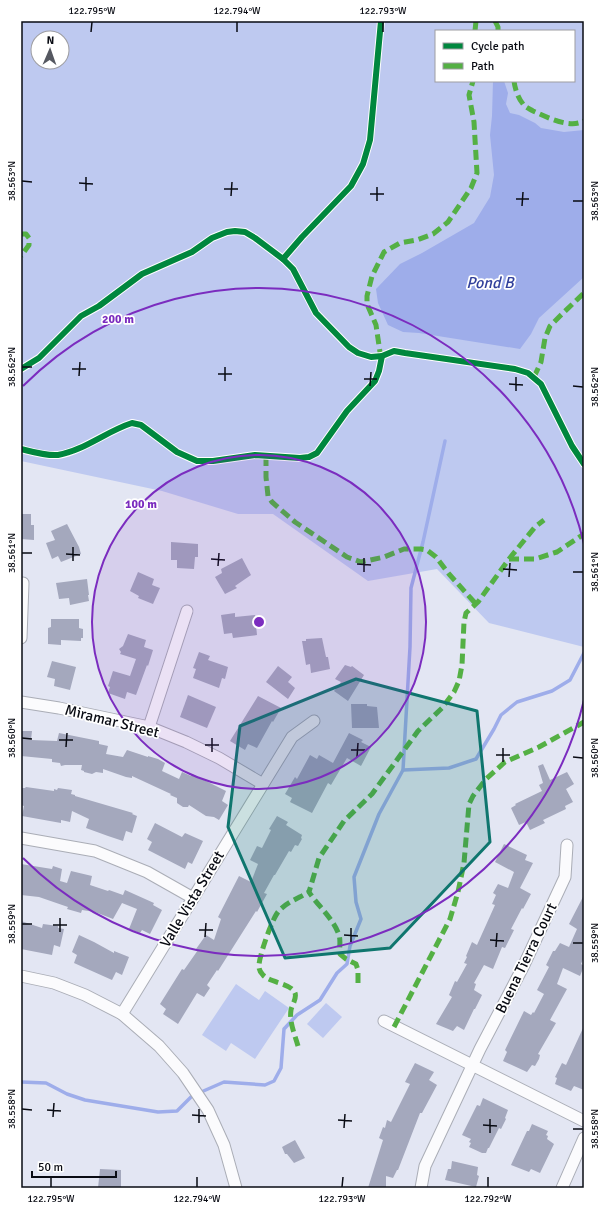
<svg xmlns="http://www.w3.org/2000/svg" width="605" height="1209" viewBox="0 0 605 1209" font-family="Signika,sans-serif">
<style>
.green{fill:#bec9f0;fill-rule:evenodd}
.water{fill:#9eadea}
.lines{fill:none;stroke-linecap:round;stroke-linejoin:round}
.stream{stroke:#9eadea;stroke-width:3.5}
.building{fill:#a4a8bd}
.street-casing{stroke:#aaadb6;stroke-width:13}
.street{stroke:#fbfbfd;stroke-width:11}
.quiet{stroke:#54b044;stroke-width:5;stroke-dasharray:10 5;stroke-linecap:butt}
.cycleway-casing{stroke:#fff;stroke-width:8}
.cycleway{stroke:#00873e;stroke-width:6}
.marked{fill:#0f766e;fill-opacity:0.2;stroke:#0f766e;stroke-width:3;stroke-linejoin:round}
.ticks{fill:none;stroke:#090b13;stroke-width:1.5}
.ring{fill:none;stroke:#7b2cbf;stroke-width:2}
.labels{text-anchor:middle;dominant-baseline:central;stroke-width:3.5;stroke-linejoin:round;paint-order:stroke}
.street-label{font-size:15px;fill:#090b13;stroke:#fff}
.water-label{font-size:16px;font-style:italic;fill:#31409c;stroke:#fff}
.centre{fill:#7b2cbf;stroke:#fff;stroke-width:2}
.ring-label{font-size:12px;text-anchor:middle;font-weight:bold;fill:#7b2cbf;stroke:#fff;stroke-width:3.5;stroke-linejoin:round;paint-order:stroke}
.neatline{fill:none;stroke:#090b13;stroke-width:1.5}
.ticks-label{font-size:10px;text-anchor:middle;fill:#090b13}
</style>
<rect width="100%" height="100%" fill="#e3e6f3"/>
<g class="green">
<path d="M21,21H584V647L489,623L437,569L368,581L273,514H238L162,491L21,461ZM436,31H574V81H436ZM38,38H62V62H38Z"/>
<path d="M236,984L259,1000L265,991L289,1008L255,1059L231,1043L226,1051L202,1035Z"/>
<path d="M326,1003L342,1017L323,1038L307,1024Z"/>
</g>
<path class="water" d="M493,81H504L508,93L506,104L510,113L519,115L535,123L541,128L564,132L584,130V277L539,318L531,334L520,349L419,333L403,332L388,325L378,303L376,289L400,264L422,253L474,223L490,197L494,175L490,135L492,116Z"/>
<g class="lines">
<g class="stream">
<path d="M403,770L449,768L476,759L494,729L501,715L517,702L552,691L570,680L584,653"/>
<path d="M21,1082L46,1083L67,1094L85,1100L158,1112L177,1111L192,1096L224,1082L265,1085L274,1081L281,1068L284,1029L297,1015L320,1000L337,973L347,964L350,946L361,919L356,902L354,877L379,814L403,770L410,647L411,588L423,542L445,441"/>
</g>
</g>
<g class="building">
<path d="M21,514H31V525H34V540L21,539Z"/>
<path d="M67,524L79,547L81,554L61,562L58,556L52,559L46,543L55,540L51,531Z"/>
<path d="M171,542L198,544V557H195L194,569L177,568V560H171Z"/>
<path d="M242,558L251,575L235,586L237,588L225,594L215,577L222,573L221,569Z"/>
<path d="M138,572L154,579L152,585L160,588L153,604L138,598L139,596L130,591Z"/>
<path d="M87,579L89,595H88L89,601L70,605L69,598L59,599L56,583Z"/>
<path d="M235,613V617L255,615L257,635L233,638L232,633L224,634L221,615Z"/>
<path d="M51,619H79V628L83,629V638H81V641L61,640V645L48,644V628L51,627Z"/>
<path d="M128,634L146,640L144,647L153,650L148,666L147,665L136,695L127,692L125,699L108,693L110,687L108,686L113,671L130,676L136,659L120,654L121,652L119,649L123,646Z"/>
<path d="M322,638L326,657H328L330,669L311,673L310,664L306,665L302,641H306V639Z"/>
<path d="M199,652L210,656L208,660L228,667L225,679L222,678L219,688L193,678L196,669L193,668Z"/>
<path d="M52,661L76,667L70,690L54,686L55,679L47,677Z"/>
<path d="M345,665L351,667L352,666L364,675L348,701L334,691L341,682L335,679Z"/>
<path d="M278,666L292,677L288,682L295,688L288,699L266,682Z"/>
<path d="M188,695L216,707L207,728L180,717Z"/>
<path d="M258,696L281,708L273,722L272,721L257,748L248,744L245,750L230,741Z"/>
<path d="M351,704H367V706L377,707L379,728H352Z"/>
<path d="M21,731H32L31,740L57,741L59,733L99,741V744L108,746L106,754L123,757L127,750L148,757V756L158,759L165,763L162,771L179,779L182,772L191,776L192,774L226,791L222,801L228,805L219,820L214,817L206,816L189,805L188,807H183L177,803V798L170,795L171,794L132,776V778L126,777L103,769V773L96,772L92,774L84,772V771L81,770L82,765H65L61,766L60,763L52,762V759L21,756Z"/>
<path d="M349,733L363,740L361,742L371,747L361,766L347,758L331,785L328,783L312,813L290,802L292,798L285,794L295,777L297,779L310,755L317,759L319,755L333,763Z"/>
<path d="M543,764L550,780L567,772L574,784L566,789L573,802L565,806L566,809L543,820L545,823L530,830L526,822L519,825L511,808L516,805L515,804L542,791L539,785L543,783L538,766Z"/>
<path d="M26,787L54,791V789L57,790L58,788L72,790L71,794L75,795V796L133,813L132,814L137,816L132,833L126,831L123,841L108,836L86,828L89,819L72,811L70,822L61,820V823L22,816L24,806L21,805V788H25Z"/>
<path d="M277,816L288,822L286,825L302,835L301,838L302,839L298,846L295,845L291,852L289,851L275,875H274L264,893L267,894L257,912L256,911L218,971L217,970L207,985L210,988L204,997L197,993L178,1024L163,1014L166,1009L160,1004L182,969L184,970L198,950L196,949L206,935L214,940L221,919L218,917L239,876L251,882L258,864L250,860L257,846L262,848L271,830L269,829Z"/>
<path d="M155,823L182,837L185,833L203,841L192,864L188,862L185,869L148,850L152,842L147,839Z"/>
<path d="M504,844L527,855L525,860L533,863L520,888L531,894L523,909L522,908L511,929L514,930L505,948L502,947L493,969L484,965L474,983L476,984L474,990L482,995L475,1009H474L464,1030L457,1026L453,1031L436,1024L452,997L449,995L455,981L457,982L467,964L464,963L467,957L466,956L472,942L477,945L495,905L492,904L496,895L493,893L498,884L508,888L514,872L495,862Z"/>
<path d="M21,864L52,869L53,866L62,869L60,881L67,883L71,871L92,876L90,885L108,891L109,890L123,895L125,890L154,903L153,905L162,910L150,934L142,930L140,933L129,929L137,909L122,903L113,919L95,912L82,910L81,913L67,909L68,907L39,897L21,895Z"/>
<path d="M584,895V957L581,964L584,966L580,976L563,968L557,984L567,989L550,1020L556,1023L538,1054L540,1055L539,1059L535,1066L532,1065L527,1072L503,1061L507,1052L505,1050L524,1011L531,1015L533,1012L534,1013L544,994L537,990L549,967L546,965L553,951H555L560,943L569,947L577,929L569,924Z"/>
<path d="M21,921L42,928L43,924L58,926V928L64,929L60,947L54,945L52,955L21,949Z"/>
<path d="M79,935L94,942L114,953V951L129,957L122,975L116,972L112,980L74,963L77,955L72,952Z"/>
<path d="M584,1026V1090L574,1086L571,1091L555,1084L557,1078L555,1077L562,1063L566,1065Z"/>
<path d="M415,1063L434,1072L429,1080L437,1085L422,1113H420L398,1170H397L393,1178L386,1176V1188H368L383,1140L379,1138L383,1127L385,1128L387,1120L391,1122L410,1084L405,1082Z"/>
<path d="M483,1098L508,1110L505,1118L506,1119L501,1129L499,1128L489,1148H488L486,1153H482L469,1147L471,1143L469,1142L471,1139L462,1135L477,1105L480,1106Z"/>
<path d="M532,1124L548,1131L546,1135L548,1136L547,1139L554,1144L540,1173L531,1169L529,1172L511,1165L527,1131H529Z"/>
<path d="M295,1140L305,1158L294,1163L287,1154H285L282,1147Z"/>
<path d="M452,1161L478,1167L477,1175L479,1176L476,1187L445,1180L448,1169H451Z"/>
<path d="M100,1169L121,1170V1188H98Z"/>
</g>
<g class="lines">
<g class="street-casing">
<g id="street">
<path d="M21,638L23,583"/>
<path d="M21,702L59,708L149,727L186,742L219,758L263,784"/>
<path d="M149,727L187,611"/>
<path d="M21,838L95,851L147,872L193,898"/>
<path d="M21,976L54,983L85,995L122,1014L159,1046L183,1073L208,1110L224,1145L236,1188"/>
<path d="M122,1014L292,737L314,721"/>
<path d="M384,1021L584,1121"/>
<path d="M421,1188L425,1166L480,1049L523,967L565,877L567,845"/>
<path d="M562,1188L584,1138"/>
</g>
</g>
<use href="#street" class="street"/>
<g class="quiet">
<path d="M495,21L498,27V31"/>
<path d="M475,31L476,21"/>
<path d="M514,81C515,89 518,98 523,104C525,107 530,109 533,111C547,117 569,129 584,121"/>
<path d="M21,234H26L29,238V245L21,256"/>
<path d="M381,359L376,325L367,304V296L372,276L384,252L400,243L417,240L433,234L448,222L471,188L477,173L474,122L469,95L473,81"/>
<path d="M534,377L541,362L545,338L550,326L560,316L584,293"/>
<path d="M266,456V477L268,496L272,502L295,522L347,557L361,562L384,557L404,549H421L427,550L436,557L449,574L476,604"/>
<path d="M509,559H535L557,552L584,534"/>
<path d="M358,983V970L356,964L346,959L340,954C339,948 341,941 339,935C333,918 318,906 309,892L319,858L344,821L372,794L418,731L442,708L454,692L459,681L462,665L464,622L466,613L478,602L509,559L535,527L544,520"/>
<path d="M394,1027L450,919L458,892L464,863L469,804L473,796L486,779L505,762L539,747L584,722"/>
<path d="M298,1046C295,1035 289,1022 291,1010C292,1005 297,998 295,993C291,983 270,983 263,975C261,973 259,970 259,967C258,959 272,919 278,912C285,903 299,898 309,892"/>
</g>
<g class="cycleway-casing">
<g id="cycleway">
<path d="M283,259L302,237L351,186L363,164L370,140L381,21"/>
<path d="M21,369L39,358L81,316L99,306L142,274L192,252L212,238L227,232L235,231L245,232L255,238L283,259L293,269L316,313L349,347L358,353L371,357L382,356L394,351L405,353L515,369L528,373L541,384L572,446L584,464"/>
<path d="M21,449C33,452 46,456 58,455C83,451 107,431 132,423L141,425L177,452L197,461H213L255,455L300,458L309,457L317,453L347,411L375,381L379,371L382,356"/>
</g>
</g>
<use href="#cycleway" class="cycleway"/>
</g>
<path class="marked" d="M356,679L477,711L490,842L390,948L285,958L228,827L240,726Z"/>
<path class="ticks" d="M91,32L92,22M237,32V22M383,32V22M22,181L32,182M79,183L93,184M224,189H238M86,191V177M370,194H384M231,196L232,182M516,199H529M377,201V187M573,201H583M522,206L523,192M22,367H32M72,369H86M218,374H232M79,376L80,362M364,379H377M225,381V367M509,384L523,385M370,386L371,372M573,386L583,387M516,391V377M22,553H32M66,554L80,555M211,559L225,560M73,561V547M357,564L371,565M218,566L219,553M503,569L517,570M364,572V558M573,572H583M509,577L510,563M22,738L32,739M59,740H73M205,745H219M66,747L67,733M351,750H365M212,752V738M496,755H510M357,757L358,743M573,757L583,758M503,762V748M22,924H32M53,925H67M199,930H213M60,932V918M344,935L358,936M205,937L206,923M490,940L504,941M351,942V928M573,943H583M496,947L497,933M22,1109L32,1110M47,1110L61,1111M192,1115L206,1116M53,1117L54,1103M338,1120L352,1121M199,1123V1109M483,1125L497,1126M344,1128L345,1114M573,1129H583M490,1133V1119M51,1187V1177M197,1187V1177M342,1187L343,1177M488,1187V1177"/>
<circle cx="259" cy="622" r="167" fill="#7b2cbf" fill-opacity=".12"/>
<g class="ring">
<circle cx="259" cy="622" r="167"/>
<path d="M584 700A334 334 0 0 1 23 858M23 386A334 334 0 0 1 584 544"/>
</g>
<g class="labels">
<g class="street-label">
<text transform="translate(112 721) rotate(14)">Miramar Street</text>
<text transform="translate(192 899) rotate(-59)">Valle Vista Street</text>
<text transform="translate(526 958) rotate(-64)">Buena Tierra Court</text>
</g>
<g class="water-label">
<text x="490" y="283">Pond B</text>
</g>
</g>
<circle cx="259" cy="622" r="6" class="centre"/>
<g class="ring-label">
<text x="118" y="323">200 m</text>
<text x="141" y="508">100 m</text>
</g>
<rect width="605" height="1209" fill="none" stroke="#ffffff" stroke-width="44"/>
<rect x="435" y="30" width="140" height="52" fill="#ffffff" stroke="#9d9da1"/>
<rect x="443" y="43" width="20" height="6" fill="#00873e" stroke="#9d9da1"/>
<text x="471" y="50" font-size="12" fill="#090b13">Cycle path</text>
<rect x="443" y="63" width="20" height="6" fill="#54b044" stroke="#9d9da1"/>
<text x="471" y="70" font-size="12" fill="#090b13">Path</text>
<g transform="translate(50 50) rotate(2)"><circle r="19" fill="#ffffff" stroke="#9d9da1"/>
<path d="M0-3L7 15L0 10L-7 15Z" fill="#555861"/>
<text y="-6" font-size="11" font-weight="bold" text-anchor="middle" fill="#090b13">N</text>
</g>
<path d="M32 1171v6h84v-6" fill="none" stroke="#090b13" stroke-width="2"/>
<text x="38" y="1171" font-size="12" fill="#090b13" stroke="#ffffff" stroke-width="3" paint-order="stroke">50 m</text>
<rect x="22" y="22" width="561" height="1165" class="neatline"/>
<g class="ticks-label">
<text x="92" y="14">122.795°W</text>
<text x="237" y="14">122.794°W</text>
<text x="383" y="14">122.793°W</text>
<text transform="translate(11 181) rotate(-90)" y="4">38.563°N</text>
<text transform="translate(594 201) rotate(-90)" y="4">38.563°N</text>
<text transform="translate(11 367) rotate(-90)" y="4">38.562°N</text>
<text transform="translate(594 387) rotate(-90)" y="4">38.562°N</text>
<text transform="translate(11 553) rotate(-90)" y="4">38.561°N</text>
<text transform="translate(594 572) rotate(-90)" y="4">38.561°N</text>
<text transform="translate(11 738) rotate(-90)" y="4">38.560°N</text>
<text transform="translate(594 758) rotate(-90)" y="4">38.560°N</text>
<text transform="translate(11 924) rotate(-90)" y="4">38.559°N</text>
<text transform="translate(594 943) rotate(-90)" y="4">38.559°N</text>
<text transform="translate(11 1109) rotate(-90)" y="4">38.558°N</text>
<text transform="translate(594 1129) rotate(-90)" y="4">38.558°N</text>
<text x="51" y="1202">122.795°W</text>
<text x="197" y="1202">122.794°W</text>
<text x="342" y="1202">122.793°W</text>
<text x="488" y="1202">122.792°W</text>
</g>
</svg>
